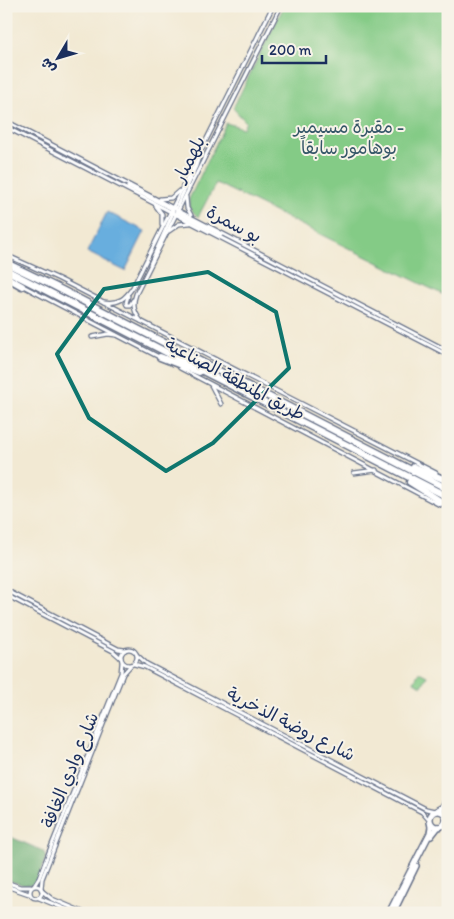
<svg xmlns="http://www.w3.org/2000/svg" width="454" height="919" viewBox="0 0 454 919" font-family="Itim,'Playpen Sans Arabic',sans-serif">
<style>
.green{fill:#84cb86;stroke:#507d72}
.forest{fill:#6baf73;stroke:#436f68}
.water{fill:#68aede;stroke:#426e9e}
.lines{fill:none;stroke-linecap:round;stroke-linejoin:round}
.minor-casing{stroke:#667087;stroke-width:5.5}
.major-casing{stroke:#667087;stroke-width:8}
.highway-casing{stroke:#667087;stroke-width:9}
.minor{stroke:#fff;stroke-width:3}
.major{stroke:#fff;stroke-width:5}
.highway{stroke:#fff;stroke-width:6}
.marked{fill:none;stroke:#0f766e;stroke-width:4;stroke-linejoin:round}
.labels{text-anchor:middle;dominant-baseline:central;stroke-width:4;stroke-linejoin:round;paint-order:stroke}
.park-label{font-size:18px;fill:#355668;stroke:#f7f3e8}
.street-label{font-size:18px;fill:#1b2f5e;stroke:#f7f3e8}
</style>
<rect width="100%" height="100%" fill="#f7f3e8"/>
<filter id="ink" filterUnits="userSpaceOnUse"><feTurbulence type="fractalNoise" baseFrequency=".02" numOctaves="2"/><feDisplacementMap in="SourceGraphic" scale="10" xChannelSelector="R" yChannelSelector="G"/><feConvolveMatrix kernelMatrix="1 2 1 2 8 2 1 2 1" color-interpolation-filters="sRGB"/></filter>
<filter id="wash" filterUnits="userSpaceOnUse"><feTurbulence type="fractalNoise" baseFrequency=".0096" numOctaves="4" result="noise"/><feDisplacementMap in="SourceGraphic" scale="20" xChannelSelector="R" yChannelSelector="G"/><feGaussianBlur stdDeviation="1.12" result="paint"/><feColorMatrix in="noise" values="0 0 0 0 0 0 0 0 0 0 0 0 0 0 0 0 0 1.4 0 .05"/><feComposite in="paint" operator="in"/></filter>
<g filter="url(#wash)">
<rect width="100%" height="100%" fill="#f2e9d3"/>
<g class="green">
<path d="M284,6H448V297L216,183L198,217L189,208V199L226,123L243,128L246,122L233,108Z"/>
<path d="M419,672L427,676L422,686L414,682Z"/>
</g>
<path class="forest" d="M6,835L43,851L46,857L38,878L32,885H24L6,880Z"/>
<path class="water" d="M107,212L145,231L125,271L87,252Z"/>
</g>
<g filter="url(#ink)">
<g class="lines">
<g class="minor-casing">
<g id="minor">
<path d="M6,121L448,351"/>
<path d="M6,127L448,355"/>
<path d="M128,187L172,209"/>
<path d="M186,197L187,208L191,215"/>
<path d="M160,199L171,198L179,191"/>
<path d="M156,206L162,214V225"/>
<path d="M176,208L196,166L199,157"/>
<path d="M176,212L221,235"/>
<path d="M169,231L179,224L190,223"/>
<path d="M6,255L59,279L436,473"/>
<path d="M150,264L173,213V207"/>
<path d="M23,286L159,357"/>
<path d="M128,296L126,303L127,305H130L133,300"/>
<path d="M104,302C119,304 125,299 133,287L273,6"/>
<path d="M141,321C134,312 132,305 136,294L281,6"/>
<path d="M92,337L108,334L116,335"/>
<path d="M180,368L440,505"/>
<path d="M211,385L221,404"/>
<path d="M354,473L376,470"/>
<path d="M6,590L118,649L125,650"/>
<path d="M6,595L113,651L121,658"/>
<circle cx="129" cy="657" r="8"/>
<path d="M137,655L147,664L426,809L435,811"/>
<path d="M134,664L145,667L422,812L429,820"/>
<path d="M446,818L448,821"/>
<path d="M441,826L448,827"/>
<path d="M6,882L20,887H31"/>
<circle cx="36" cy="892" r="6"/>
<path d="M6,886L29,894"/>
<path d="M34,886L39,878L47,857L121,673L122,662"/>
<path d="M41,889L42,879L123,674L131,665"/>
<path d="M42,891L52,899L85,913"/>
<path d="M39,898L75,913"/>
</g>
</g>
<g class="major-casing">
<g id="major">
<path d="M438,810L443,807L448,797"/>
<circle cx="438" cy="819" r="8"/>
<path d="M431,836L438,827"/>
<path d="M389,913L430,833L431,827L430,822"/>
<path d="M393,913L416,866"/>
</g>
</g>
<g class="highway-casing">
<g id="highway">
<path d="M6,263L54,286L448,489"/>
<path d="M6,270L448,497"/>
<path d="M6,277L22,286"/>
<path d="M160,357L199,372"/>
<path d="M414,467L448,481"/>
<path d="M410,482L448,506"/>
</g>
</g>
<use href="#minor" class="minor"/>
<use href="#major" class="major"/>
<use href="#highway" class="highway"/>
</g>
</g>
<path class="marked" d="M208,272L276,312L289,368L213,443L166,471L89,418L57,354L104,289Z"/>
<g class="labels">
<g class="park-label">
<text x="349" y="127">مقبرة مسيمير -<tspan x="349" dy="21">بوهامور سابقاً</tspan></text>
</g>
<g class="street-label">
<text transform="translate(189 159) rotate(-63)">بلهمبار</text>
<text transform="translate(234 224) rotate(28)">بو سمرة</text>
<text transform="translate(235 379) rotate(28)">طريق المنطقة الصناعية</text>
<text transform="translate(291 724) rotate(27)">شارع روضة الذخرية</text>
<text transform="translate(70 770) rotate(-68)">شارع وادي الغافة</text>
</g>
</g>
<rect width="454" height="919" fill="none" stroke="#f7f3e8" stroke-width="25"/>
<g transform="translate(58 58) rotate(232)" stroke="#f7f3e8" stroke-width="4" paint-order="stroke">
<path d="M0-4L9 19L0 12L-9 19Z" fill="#1b2f5e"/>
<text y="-8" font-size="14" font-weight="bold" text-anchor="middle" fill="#1b2f5e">ش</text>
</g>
<path d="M262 55v8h64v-8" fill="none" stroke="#1b2f5e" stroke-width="2.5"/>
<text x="269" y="55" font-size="15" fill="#1b2f5e" stroke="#f7f3e8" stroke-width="4" paint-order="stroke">200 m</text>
</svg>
